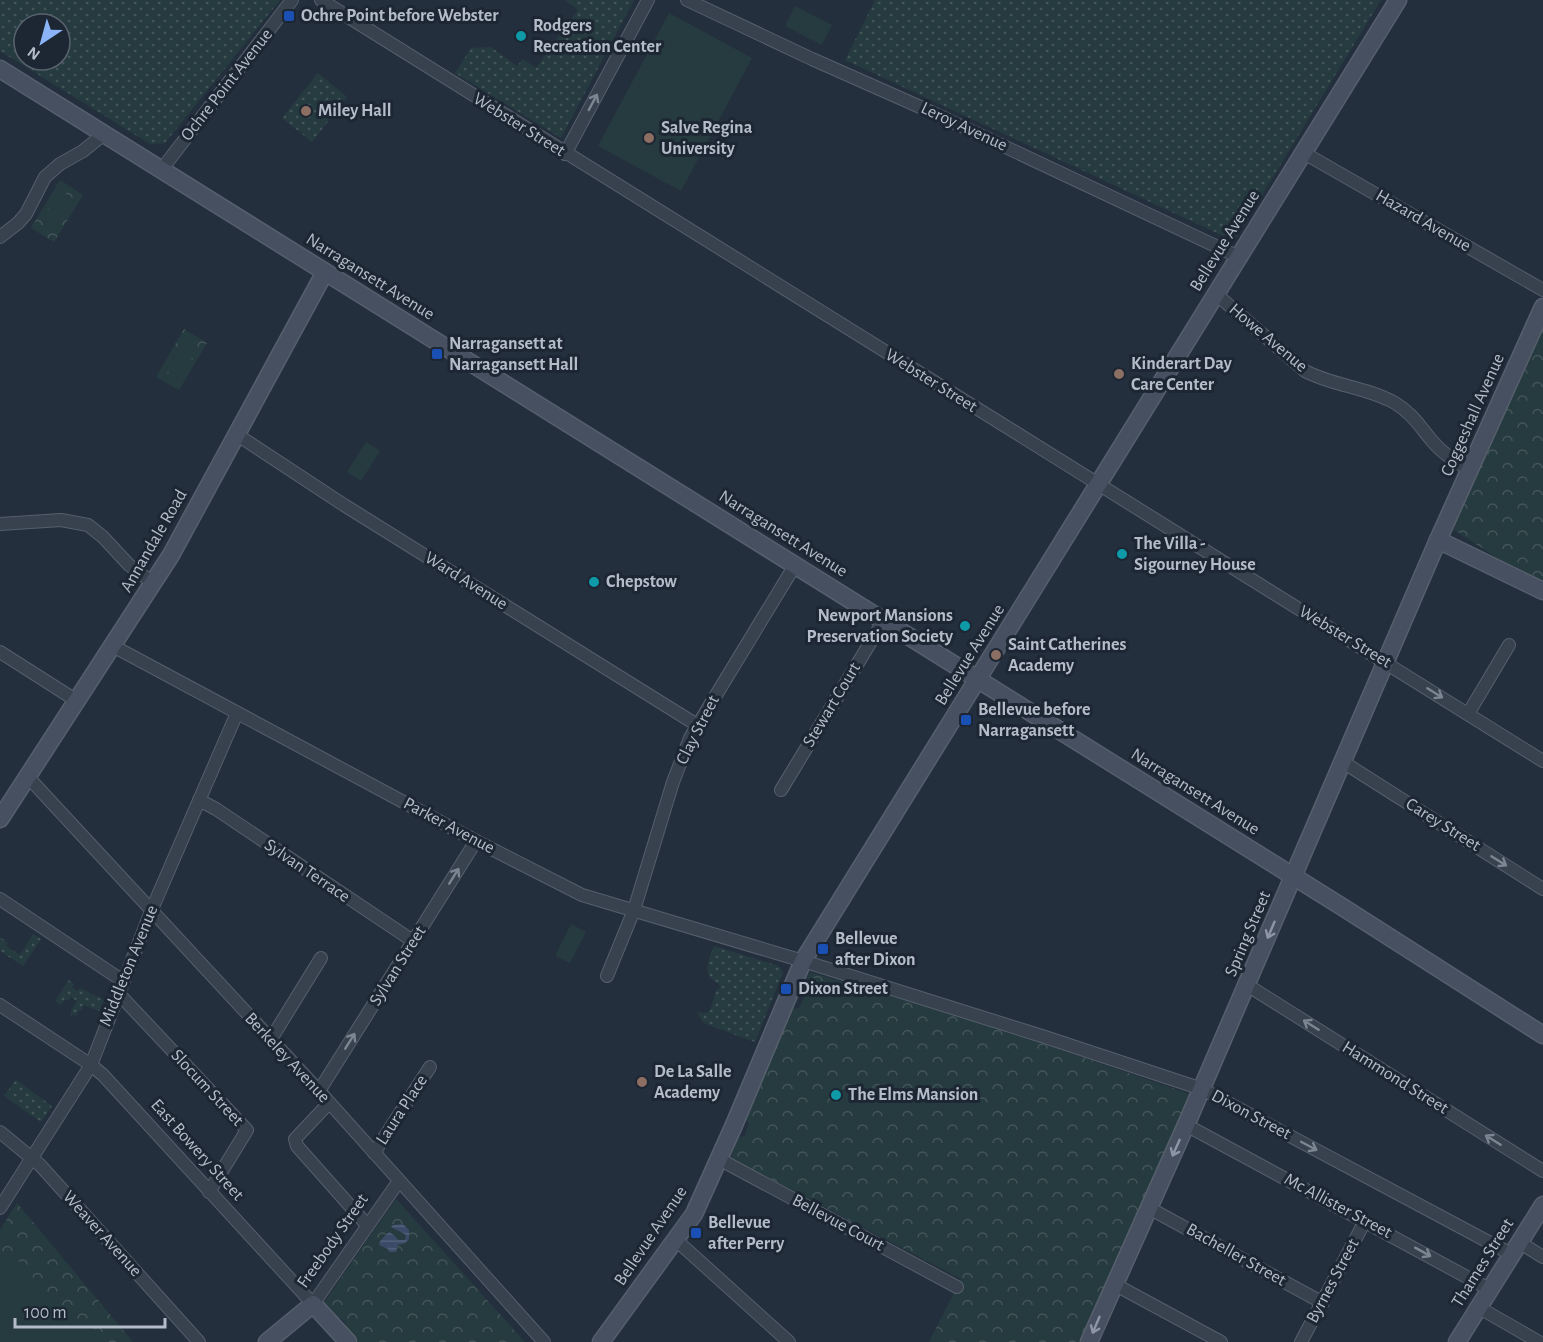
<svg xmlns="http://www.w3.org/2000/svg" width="1543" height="1342" viewBox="0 0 1543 1342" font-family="'Alegreya Sans',sans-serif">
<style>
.grass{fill:url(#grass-dots);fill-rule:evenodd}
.park{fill:url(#park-crowns)}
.pitch{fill:#263b3f}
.water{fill:url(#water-rules)}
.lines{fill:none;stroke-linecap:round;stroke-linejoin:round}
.street-casing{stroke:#565f6c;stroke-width:14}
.secondary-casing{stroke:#565f6c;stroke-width:19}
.street{stroke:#38414e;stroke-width:12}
.secondary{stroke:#465061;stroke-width:16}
.oneway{stroke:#7c8592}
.oneway2{stroke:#8e96a5}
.transit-dot{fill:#1a4fb4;stroke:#1d2633;stroke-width:2}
.culture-dot{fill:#0f9aa8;stroke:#1d2633;stroke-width:2}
.education-dot{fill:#8d6e63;stroke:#1d2633;stroke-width:2}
.labels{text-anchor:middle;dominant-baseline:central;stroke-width:6;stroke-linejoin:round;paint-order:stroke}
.poi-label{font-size:18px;font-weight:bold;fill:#b4bcc9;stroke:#1d2633;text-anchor:start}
.street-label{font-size:18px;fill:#b4bcc9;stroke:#1d2633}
</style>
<defs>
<pattern id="grass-dots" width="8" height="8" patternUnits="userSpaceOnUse" patternTransform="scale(1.5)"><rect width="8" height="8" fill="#263b3f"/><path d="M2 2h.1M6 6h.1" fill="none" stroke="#435559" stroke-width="1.8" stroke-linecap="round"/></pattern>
<pattern id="park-crowns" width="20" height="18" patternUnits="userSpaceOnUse" patternTransform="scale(1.5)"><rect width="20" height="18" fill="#263b3f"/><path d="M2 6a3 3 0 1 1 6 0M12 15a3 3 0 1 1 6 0" fill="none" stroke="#435559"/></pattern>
<pattern id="water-rules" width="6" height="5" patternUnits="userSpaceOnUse" patternTransform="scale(1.5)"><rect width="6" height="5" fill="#394b67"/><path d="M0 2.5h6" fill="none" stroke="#53637b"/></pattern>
</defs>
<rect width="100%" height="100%" fill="#242f3e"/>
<g class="grass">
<path d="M0,0H280L165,143L150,144L0,51ZM24,24H60V60H24Z"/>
<path d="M565,0H634L561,138L455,73L471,48L491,47L517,66L523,59L536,68L578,10Z"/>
<path d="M875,0H1381L1234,241L845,60Z"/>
<path d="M318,73L347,97L312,142L282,118Z"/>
<path d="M33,934L41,939L23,966L0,951V937L8,943L6,946L20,955Z"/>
<path d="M714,946L779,966L783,972L755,1042L706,1024L702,1021L697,1012L704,1013L710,1011L716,991L720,987L718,983C701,976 708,960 714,946Z"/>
<path d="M69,980L74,984L72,987L77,991L80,988L104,1000L99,1011L84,1005L81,1011H78L76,1016L73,1014L71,1017V1011L77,1001L71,997L68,1001L65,999L61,1005L55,1001Z"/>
<path d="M16,1080L52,1106L41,1122L4,1096Z"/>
</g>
<g class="park">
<path d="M60,180L83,195L54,242L31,228Z"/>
<path d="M1543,327V580L1500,560L1453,529Z"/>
<path d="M184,329L207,343L179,390L156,377Z"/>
<path d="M810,972L976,1021L1190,1094L1080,1342H929L961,1279L731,1158L737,1138L745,1136L749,1124L745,1118L792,1009L799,1008L804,998V992L801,989Z"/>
<path d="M396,1199L525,1342H358L346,1329L345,1322L340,1318L336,1319L323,1304Z"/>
<path d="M17,1203L133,1342H0V1230Z"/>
</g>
<g class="pitch">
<path d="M795,6L832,25L822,45L785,26Z"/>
<path d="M669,13L752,58L681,191L598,146Z"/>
<path d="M60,190L74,199L55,230L41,221Z"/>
<path d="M183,340L198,348L180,379L166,371Z"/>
<path d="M366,442L380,451L361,481L347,472Z"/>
<path d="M571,924L586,932L570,963L555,956Z"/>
<path d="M16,1258L82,1334L92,1327L105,1342H0V1272Z"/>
</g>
<path class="water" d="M403,1224L409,1230V1239L405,1243L398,1245L396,1252H389L388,1249L379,1245L380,1241L389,1232L394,1235L398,1240H405L406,1235L391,1227L393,1225Z"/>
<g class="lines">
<g class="street-casing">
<g id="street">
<path d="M321,0L1543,761"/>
<path d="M687,0L812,59L927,110L1239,257"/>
<path d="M1304,153L1543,290"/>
<path d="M565,154L648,0"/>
<path d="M162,169L292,0"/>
<path d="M0,237L18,223L26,214L45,177L60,164L83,151L104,134"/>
<path d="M1216,294L1305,371C1333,386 1367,387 1395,403C1412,413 1421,428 1433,442C1443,454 1457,462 1470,470"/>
<path d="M236,434L344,505L697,725"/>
<path d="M0,524L61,520L88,525L103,537L129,565L153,583"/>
<path d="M113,646L476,841L582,895L803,961L1045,1037L1202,1089L1511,1254"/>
<path d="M0,652L77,701"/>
<path d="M1468,714L1509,645"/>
<path d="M1343,762L1543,889"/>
<path d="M28,777L319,1091L544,1342"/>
<path d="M781,790L884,620"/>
<path d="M199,800L216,809L413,941"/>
<path d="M0,899L123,981"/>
<path d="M607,976L634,910L673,782L690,738L795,565"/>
<path d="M1247,985L1543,1171"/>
<path d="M118,993L247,1130L209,1192"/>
<path d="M0,1005L91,1065L103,1075L313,1304L399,1181"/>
<path d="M271,1039L321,958"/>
<path d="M319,1091L476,841"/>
<path d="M329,1103L295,1139L297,1146L367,1225"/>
<path d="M1186,1125L1489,1289"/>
<path d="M0,1132L40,1165L199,1342"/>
<path d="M374,1153L430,1067"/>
<path d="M719,1159L957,1287"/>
<path d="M0,1208L91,1065L152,909L237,713"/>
<path d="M1149,1208L1323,1303"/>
<path d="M676,1240L789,1342"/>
<path d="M1519,1242L1543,1257"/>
<path d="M1114,1284L1221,1342"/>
<path d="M1478,1307L1539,1342"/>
<path d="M1301,1342L1365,1221"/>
</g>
</g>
<g class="secondary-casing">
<g id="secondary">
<path d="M0,69L1344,908L1543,1035"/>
<path d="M1438,540L1543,591"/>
<path d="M0,819L171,555L325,272"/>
<path d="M267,1342L313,1304L348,1342"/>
<path d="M601,1342L694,1214L734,1125L803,961L1398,0"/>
<path d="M1089,1342L1186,1125L1438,540L1543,307"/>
<path d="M1457,1342L1543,1205"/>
</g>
</g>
<use href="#street" class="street"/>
<use href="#secondary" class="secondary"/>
</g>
<defs><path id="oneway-shaft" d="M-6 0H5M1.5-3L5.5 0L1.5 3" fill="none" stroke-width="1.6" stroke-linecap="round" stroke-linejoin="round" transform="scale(1.5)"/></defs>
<g class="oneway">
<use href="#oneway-shaft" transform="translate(593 102) rotate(-62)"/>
<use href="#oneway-shaft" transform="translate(1435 693) rotate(32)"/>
<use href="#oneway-shaft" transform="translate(1499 861) rotate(32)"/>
<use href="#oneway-shaft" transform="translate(454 876) rotate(-58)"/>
<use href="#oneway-shaft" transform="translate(1311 1025) rotate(-148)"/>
<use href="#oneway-shaft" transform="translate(350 1041) rotate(-58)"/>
<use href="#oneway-shaft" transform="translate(1493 1140) rotate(-148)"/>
<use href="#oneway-shaft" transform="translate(1309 1146) rotate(28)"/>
<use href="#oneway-shaft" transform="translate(1423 1252) rotate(29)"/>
</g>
<g class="oneway2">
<use href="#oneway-shaft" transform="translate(1271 930) rotate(113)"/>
<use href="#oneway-shaft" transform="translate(1176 1148) rotate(114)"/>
<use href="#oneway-shaft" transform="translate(1096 1325) rotate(113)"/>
</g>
<g class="transit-dot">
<rect x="283" y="10" width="12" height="12" rx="3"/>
<rect x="431" y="348" width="12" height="12" rx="3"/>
<rect x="960" y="714" width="12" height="12" rx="3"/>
<rect x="817" y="943" width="12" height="12" rx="3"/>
<rect x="780" y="983" width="12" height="12" rx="3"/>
<rect x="690" y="1227" width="12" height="12" rx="3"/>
</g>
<g class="culture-dot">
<circle cx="521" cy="36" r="6"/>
<circle cx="1122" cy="554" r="6"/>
<circle cx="594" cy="582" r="6"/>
<circle cx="965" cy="626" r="6"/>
<circle cx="836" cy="1095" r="6"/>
</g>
<g class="education-dot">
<circle cx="306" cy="111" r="6"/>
<circle cx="649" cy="138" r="6"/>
<circle cx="1119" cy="374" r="6"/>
<circle cx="996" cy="655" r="6"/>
<circle cx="642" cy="1082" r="6"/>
</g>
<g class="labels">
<g class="poi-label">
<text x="301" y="16">Ochre Point before Webster</text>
<text x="533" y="26">Rodgers<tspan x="533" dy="21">Recreation Center</tspan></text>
<text x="318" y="111">Miley Hall</text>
<text x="661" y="128">Salve Regina<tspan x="661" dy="21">University</tspan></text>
<text x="449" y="344">Narragansett at<tspan x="449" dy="21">Narragansett Hall</tspan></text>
<text x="1131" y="364">Kinderart Day<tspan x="1131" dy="21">Care Center</tspan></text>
<text x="1134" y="544">The Villa -<tspan x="1134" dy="21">Sigourney House</tspan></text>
<text x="606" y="582">Chepstow</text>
<text x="953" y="616" text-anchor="end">Newport Mansions<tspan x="953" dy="21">Preservation Society</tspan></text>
<text x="1008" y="645">Saint Catherines<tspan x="1008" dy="21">Academy</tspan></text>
<text x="978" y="710">Bellevue before<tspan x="978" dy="21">Narragansett</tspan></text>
<text x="835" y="939">Bellevue<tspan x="835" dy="21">after Dixon</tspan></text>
<text x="798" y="989">Dixon Street</text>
<text x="654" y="1072">De La Salle<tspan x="654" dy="21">Academy</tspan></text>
<text x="848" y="1095">The Elms Mansion</text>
<text x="708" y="1223">Bellevue<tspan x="708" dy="21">after Perry</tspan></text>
</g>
<g class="street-label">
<text transform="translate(227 85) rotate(-52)">Ochre Point Avenue</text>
<text transform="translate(519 125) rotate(32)">Webster Street</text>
<text transform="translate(964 127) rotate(25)">Leroy Avenue</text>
<text transform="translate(1423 221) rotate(30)">Hazard Avenue</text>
<text transform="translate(1225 241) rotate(-58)">Bellevue Avenue</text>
<text transform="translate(370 277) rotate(32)">Narragansett Avenue</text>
<text transform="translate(1268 338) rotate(40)">Howe Avenue</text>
<text transform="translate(931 381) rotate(32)">Webster Street</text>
<text transform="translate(1473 415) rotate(-66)">Coggeshall Avenue</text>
<text transform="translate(783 534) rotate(32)">Narragansett Avenue</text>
<text transform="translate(154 541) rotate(-60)">Annandale Road</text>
<text transform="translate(466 581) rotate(32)">Ward Avenue</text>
<text transform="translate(1345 637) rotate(31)">Webster Street</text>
<text transform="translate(970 655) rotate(-58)">Bellevue Avenue</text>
<text transform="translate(832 705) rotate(-59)">Stewart Court</text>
<text transform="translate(698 730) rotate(-63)">Clay Street</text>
<text transform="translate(1195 792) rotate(32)">Narragansett Avenue</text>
<text transform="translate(1443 825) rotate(32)">Carey Street</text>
<text transform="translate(449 826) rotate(28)">Parker Avenue</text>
<text transform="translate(307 871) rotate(34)">Sylvan Terrace</text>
<text transform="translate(1248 934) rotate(-67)">Spring Street</text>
<text transform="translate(129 966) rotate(-68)">Middleton Avenue</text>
<text transform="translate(398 966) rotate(-58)">Sylvan Street</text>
<text transform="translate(287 1058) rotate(47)">Berkeley Avenue</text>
<text transform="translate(1395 1078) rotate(32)">Hammond Street</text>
<text transform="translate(207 1088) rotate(47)">Slocum Street</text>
<text transform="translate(402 1110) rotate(-57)">Laura Place</text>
<text transform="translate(1251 1115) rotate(28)">Dixon Street</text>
<text transform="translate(197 1150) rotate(48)">East Bowery Street</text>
<text transform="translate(1338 1206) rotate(28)">Mc Allister Street</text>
<text transform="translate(838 1223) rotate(28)">Bellevue Court</text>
<text transform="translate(102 1234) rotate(48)">Weaver Avenue</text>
<text transform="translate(651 1236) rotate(-56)">Bellevue Avenue</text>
<text transform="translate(333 1241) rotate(-55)">Freebody Street</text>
<text transform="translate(1236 1255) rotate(29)">Bacheller Street</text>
<text transform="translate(1483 1263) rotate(-58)">Thames Street</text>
<text transform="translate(1333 1281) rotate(-62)">Byrnes Street</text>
</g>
</g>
<g transform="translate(42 42) rotate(216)"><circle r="28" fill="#1d2633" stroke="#59626f" stroke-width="1.5"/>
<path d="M0-4.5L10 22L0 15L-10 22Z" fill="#8ab3f8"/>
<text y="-9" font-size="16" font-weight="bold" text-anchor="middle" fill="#b4bcc9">N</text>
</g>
<path d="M15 1318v9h150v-9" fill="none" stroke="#b4bcc9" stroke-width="3"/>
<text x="24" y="1318" font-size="18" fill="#b4bcc9" stroke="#1d2633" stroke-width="4.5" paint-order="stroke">100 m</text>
</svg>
